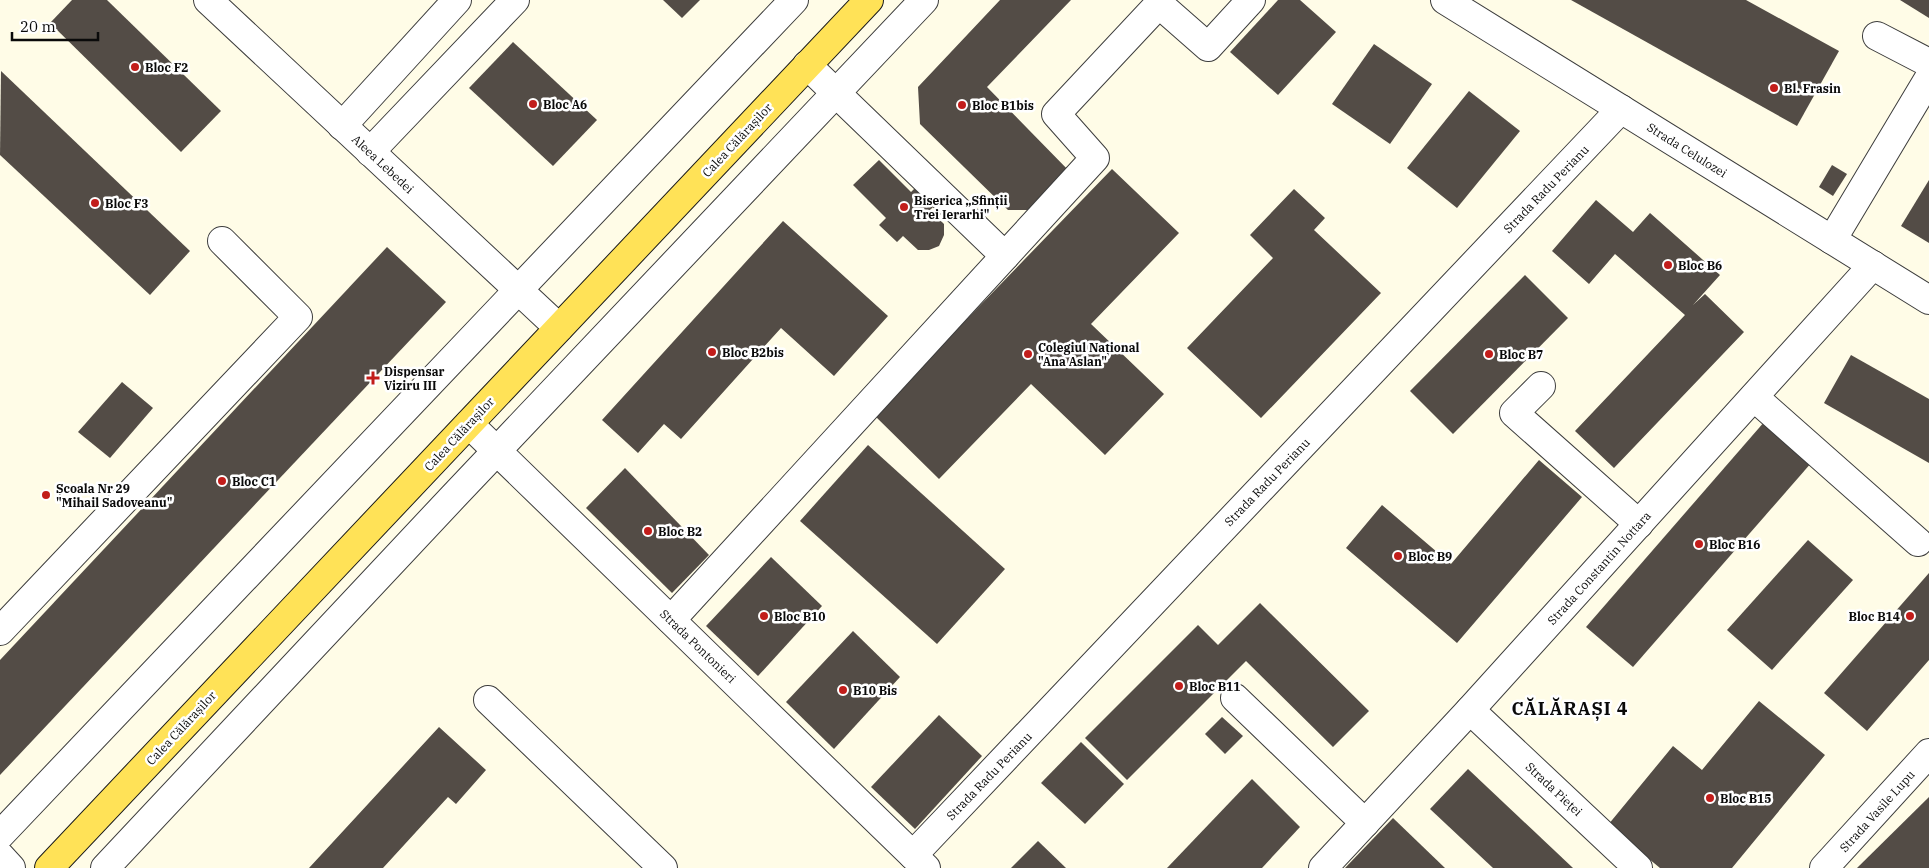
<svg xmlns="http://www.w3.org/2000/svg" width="1929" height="868" viewBox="0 0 1929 868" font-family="'IBM Plex Serif',serif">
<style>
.building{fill:#534c46}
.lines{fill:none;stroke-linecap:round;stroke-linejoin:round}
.minor-casing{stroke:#3d3d3d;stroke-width:30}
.major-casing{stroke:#1b1b1b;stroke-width:30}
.minor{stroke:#fff;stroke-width:28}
.major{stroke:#ffe257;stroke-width:28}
.poi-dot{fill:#c21d1a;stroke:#fff;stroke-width:2}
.labels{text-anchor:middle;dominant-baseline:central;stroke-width:5;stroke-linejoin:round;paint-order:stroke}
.poi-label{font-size:12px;font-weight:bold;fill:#0a0a0a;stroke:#fff;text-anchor:start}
.street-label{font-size:12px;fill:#0a0a0a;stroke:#fff}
.district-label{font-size:18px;font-weight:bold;letter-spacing:1px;fill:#0a0a0a;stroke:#fff}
</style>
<rect width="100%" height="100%" fill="#fffce7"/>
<g class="building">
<path d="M72,0H107L221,111L181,152L50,23Z"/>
<path d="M663,0H700L682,18Z"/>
<path d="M1000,0H1071L987,87L1073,175L1041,210H1008L920,124L918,87Z"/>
<path d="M1278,0H1300L1336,32L1278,95L1230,52Z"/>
<path d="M1571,0H1746L1839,51L1797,126Z"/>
<path d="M1900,0H1929V18Z"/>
<path d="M513,42L597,120L553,166L469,88Z"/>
<path d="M1374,44L1432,84L1390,144L1332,104Z"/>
<path d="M1,71L190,251L150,295L0,155Z"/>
<path d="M1469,91L1520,131L1457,208L1407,168Z"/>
<path d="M879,160L911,192L918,185L936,204L930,210L944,224V235L939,246L929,250H918L903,236L897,242L879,225L886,218L853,185Z"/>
<path d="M1832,165L1847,174L1833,196L1819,187Z"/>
<path d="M1112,169L1179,233L1091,324L1164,394L1105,455L1031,384L939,479L874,415Z"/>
<path d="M1929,180V243L1901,226Z"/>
<path d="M1294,189L1325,218L1314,230L1381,293L1261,418L1187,348L1273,258L1250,235Z"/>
<path d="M1596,200L1633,232L1650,213L1720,275L1693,305L1705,294L1744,332L1614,468L1575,431L1685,315L1615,254L1589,284L1552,251Z"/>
<path d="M783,221L888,316L834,376L781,328L681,439L664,424L638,453L602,420Z"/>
<path d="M387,247L446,302L0,775V660Z"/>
<path d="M1525,275L1568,318L1453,434L1410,391Z"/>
<path d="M1851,355L1929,399V463L1824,403Z"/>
<path d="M122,382L153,408L110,458L78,432Z"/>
<path d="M1765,421L1812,462L1633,667L1586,627Z"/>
<path d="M868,445L1005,569L937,644L800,521Z"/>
<path d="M1539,460L1582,497L1457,643L1346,548L1382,505L1451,564Z"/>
<path d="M625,468L709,555L672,593L586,508Z"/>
<path d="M1808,540L1853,580L1772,670L1727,630Z"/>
<path d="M771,557L822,606L758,676L706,626Z"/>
<path d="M1929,573V660L1867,731L1824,693Z"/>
<path d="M1260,603L1369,711L1333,747L1246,661L1127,780L1085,738L1198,625L1218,645Z"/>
<path d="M853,631L900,677L834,749L786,702Z"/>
<path d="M1759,701L1825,755L1732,868H1660L1608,825L1673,746L1702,770Z"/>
<path d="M939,715L982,756L915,829L871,787Z"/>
<path d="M1222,717L1243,736L1225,754L1205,734Z"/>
<path d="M439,727L486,770L456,804L448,797L383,868H309Z"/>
<path d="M1081,742L1124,784L1085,824L1041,783Z"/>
<path d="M1468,769L1573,868H1493L1430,809Z"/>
<path d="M1252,779L1300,827L1262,868H1167Z"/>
<path d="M1929,797V868H1857Z"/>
<path d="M1393,818L1445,868H1345Z"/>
<path d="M1038,841L1066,868H1011Z"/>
</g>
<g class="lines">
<g class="minor-casing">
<g id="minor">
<path d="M208,0L559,328"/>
<path d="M1445,0L1929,300"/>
<path d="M1877,36L1929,63"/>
<path d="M807,65L1005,256L1095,158L1056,114L1159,4L1208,47L1251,0"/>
<path d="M342,126L457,0"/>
<path d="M370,152L515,0"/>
<path d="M1832,240L1929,78"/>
<path d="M1541,386L1514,413L1639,524"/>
<path d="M1754,397L1918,542"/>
<path d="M469,424L926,868"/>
<path d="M671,620L1005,256"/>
<path d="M0,631L298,317L222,241"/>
<path d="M1235,698L1365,823"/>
<path d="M488,700L663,868"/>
<path d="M1470,710L1638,868"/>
<path d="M0,835L794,0"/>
<path d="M913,855L1621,109"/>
<path d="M0,856L11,868"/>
<path d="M105,868L453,497L924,0"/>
<path d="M1323,868L1470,710L1873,265"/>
<path d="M1824,868L1929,753"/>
</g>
</g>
<g class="major-casing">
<path id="major" d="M49,868L869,0"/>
</g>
<use href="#minor" class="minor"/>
<use href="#major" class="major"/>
</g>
<g class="poi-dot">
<circle cx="135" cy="67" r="5"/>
<circle cx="1774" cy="88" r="5"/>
<circle cx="533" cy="104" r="5"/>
<circle cx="962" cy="105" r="5"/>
<circle cx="95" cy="203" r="5"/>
<circle cx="904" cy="207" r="5"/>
<circle cx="1668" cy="265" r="5"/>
<circle cx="712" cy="352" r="5"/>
<circle cx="1028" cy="354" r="5"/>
<circle cx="1489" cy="354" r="5"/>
<path d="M370.5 370.5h5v5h5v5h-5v5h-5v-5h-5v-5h5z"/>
<circle cx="222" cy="481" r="5"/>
<circle cx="46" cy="495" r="5"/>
<circle cx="648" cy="531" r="5"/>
<circle cx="1699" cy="544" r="5"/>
<circle cx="1398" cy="556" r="5"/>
<circle cx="764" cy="616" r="5"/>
<circle cx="1910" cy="616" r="5"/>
<circle cx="1179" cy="686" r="5"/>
<circle cx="843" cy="690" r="5"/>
<circle cx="1710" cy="798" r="5"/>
</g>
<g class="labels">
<g class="poi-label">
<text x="145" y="67">Bloc F2</text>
<text x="1784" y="88">Bl. Frasin</text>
<text x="543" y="104">Bloc A6</text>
<text x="972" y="105">Bloc B1bis</text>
<text x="914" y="200">Biserica „Sfinții<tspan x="914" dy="14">Trei Ierarhi"</tspan></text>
<text x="105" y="203">Bloc F3</text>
<text x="1678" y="265">Bloc B6</text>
<text x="1038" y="347">Colegiul Național<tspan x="1038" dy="14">"Ana Aslan"</tspan></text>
<text x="722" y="352">Bloc B2bis</text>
<text x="1499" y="354">Bloc B7</text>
<text x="384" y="371">Dispensar<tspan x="384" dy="14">Viziru III</tspan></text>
<text x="232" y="481">Bloc C1</text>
<text x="56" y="488">Școala Nr 29<tspan x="56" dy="14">"Mihail Sadoveanu"</tspan></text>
<text x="658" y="531">Bloc B2</text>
<text x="1709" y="544">Bloc B16</text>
<text x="1408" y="556">Bloc B9</text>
<text x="774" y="616">Bloc B10</text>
<text x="1900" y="616" text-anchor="end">Bloc B14</text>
<text x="1189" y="686">Bloc B11</text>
<text x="853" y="690">B10 Bis</text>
<text x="1720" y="798">Bloc B15</text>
</g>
<g class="street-label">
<text transform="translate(737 140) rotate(-47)">Calea Călărașilor</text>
<text transform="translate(1687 150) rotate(32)">Strada Celulozei</text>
<text transform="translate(383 164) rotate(43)">Aleea Lebedei</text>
<text transform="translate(1546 189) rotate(-46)">Strada Radu Perianu</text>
<text transform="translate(459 434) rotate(-47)">Calea Călărașilor</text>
<text transform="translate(1267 482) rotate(-46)">Strada Radu Perianu</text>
<text transform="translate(1599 568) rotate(-48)">Strada Constantin Nottara</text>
<text transform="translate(698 646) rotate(44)">Strada Pontonieri</text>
<text transform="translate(181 728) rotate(-47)">Calea Călărașilor</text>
<text transform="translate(989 776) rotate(-46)">Strada Radu Perianu</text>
<text transform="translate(1554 789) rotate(43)">Strada Pieței</text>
<text transform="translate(1877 811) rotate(-48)">Strada Vasile Lupu</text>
</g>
<g class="district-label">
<text x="1570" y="708">CĂLĂRAȘI 4</text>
</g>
</g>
<path d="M12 32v8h86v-8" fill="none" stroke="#0a0a0a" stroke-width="2.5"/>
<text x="20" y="32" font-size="15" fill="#0a0a0a" stroke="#ffffff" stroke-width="4" paint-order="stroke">20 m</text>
</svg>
